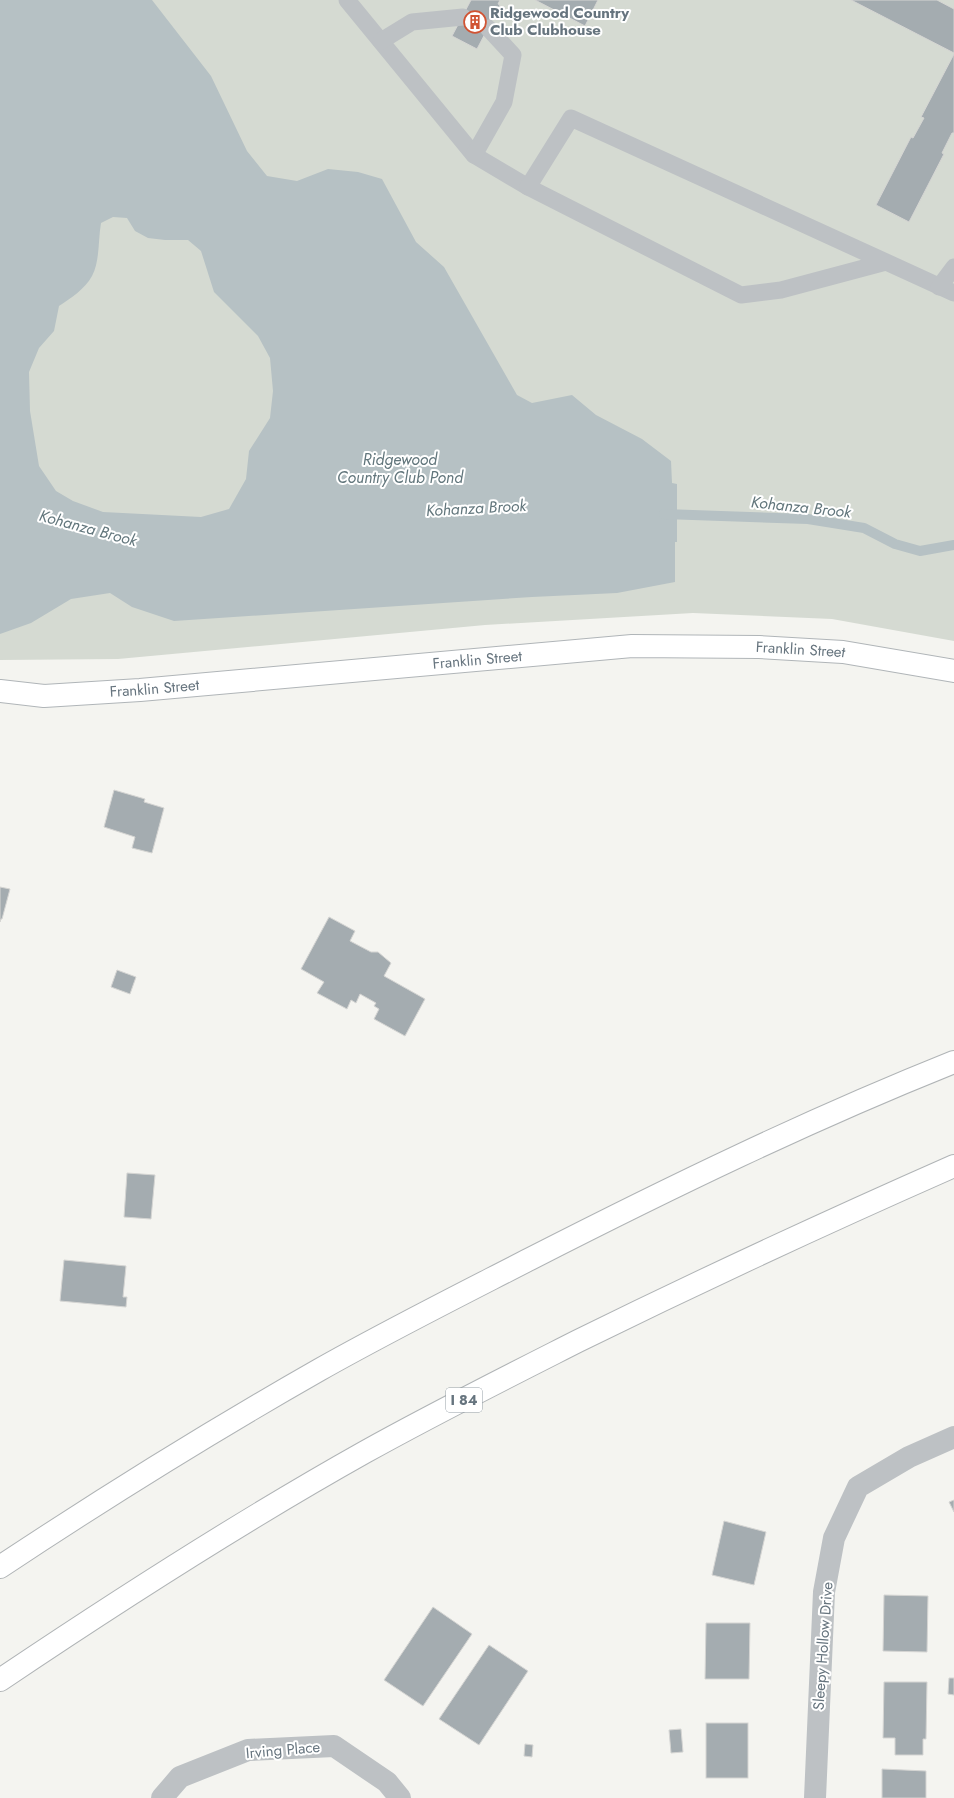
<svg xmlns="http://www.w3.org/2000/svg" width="954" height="1798" viewBox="0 0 954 1798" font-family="Jost,sans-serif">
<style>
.green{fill:#d5dad2}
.water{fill:#b6c1c4;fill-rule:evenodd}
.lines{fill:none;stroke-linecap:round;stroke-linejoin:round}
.stream{stroke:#b6c1c4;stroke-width:10}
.building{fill:#a4acb0;stroke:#d5d5d3}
.secondary-casing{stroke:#b0b5b8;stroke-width:24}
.motorway-casing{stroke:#b0b4b6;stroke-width:24}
.service{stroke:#bdc1c4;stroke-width:17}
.minor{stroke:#bdc1c4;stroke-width:22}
.secondary{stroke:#fff;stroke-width:22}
.motorway{stroke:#fff;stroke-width:22}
.labels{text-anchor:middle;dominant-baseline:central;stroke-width:4;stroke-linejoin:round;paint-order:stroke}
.shield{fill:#fff;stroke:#949ea5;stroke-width:1}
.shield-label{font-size:14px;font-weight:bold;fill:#66747e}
.poi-label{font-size:15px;font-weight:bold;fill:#66747e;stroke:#fff;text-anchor:start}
.street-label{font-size:15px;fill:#66747e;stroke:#fff}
.water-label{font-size:16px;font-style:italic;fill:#62767c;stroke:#fff}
</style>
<rect width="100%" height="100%" fill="#f4f4f0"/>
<path class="green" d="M0,0H954V641L832,619L693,613L485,625L118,659L0,660Z"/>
<path class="water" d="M0,0H152L211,76L247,151L267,176L297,181L328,169L358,172L382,179L416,242L444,267L517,395L532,403L572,395L596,415L642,439L671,461L672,483L677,484V542H675V582L617,593L532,597L174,621L132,607L110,593L71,599L31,623L0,634ZM113,217L127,218L135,231L148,238L165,240H188L201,251L214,292L258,336L270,358L273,391L270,418L249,451L246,479L229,509L201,517L103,512L73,501L56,491L39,466L30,411L29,372L39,348L54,331L59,306C71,298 85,289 92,276C100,261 98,240 101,223Z"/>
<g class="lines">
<path class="stream" d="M664,514L808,519L864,528L895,544L920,551L954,545"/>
</g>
<g class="building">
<path d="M471,0H500L498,4L500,5L477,49L452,36Z"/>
<path d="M535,0H598L585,26Z"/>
<path d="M851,0H937L954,9V53Z"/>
<path d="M954,54V133H952L942,153L944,154L909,222L876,205L911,137L913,138L924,118L921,117Z"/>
<path d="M114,790L145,799L144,802L164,808L152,853L132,848L135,837L104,827Z"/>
<path d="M0,887L10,889L2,919H1L0,922Z"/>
<path d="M329,917L355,931L350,941L371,952H378L391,963L384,976L425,999L405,1036L374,1019L379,1009L374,1006L376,1003L360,994L356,1003L351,1000L347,1009L317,993L324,982L301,969Z"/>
<path d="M117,970L136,977L130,994L111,987Z"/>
<path d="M127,1173L155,1175L151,1219L124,1217Z"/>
<path d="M64,1260L126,1266L123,1297H127L126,1307L60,1301Z"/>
<path d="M954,1500V1512L949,1502Z"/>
<path d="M724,1521L766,1532L754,1585L712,1575Z"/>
<path d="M884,1595L928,1596L927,1652L883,1651Z"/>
<path d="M433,1607L472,1634L423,1706L384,1680Z"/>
<path d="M706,1623H750L749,1679H705Z"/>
<path d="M489,1645L528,1671L479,1745L439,1719Z"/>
<path d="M949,1678H954V1695L948,1694Z"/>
<path d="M884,1682H927L926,1739H923V1755H895V1738H883Z"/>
<rect x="706" y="1723" width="42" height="55"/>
<path d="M681,1729L683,1752L671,1753L669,1730Z"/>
<path d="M525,1744L533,1745L532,1757L524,1756Z"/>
<path d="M882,1769L926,1771V1798H882Z"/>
</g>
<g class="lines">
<g class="secondary-casing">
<g id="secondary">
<path id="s1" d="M0,691L44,696L140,690L632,646L759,647L843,652L954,671"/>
</g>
</g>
<g class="motorway-casing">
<g id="motorway">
<path d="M0,1567C104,1498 210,1432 319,1370C388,1331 460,1295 530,1259C669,1188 809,1120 954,1062"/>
<path d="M0,1680C119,1600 240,1522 365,1452C435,1413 507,1377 578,1341C702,1280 827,1222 954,1166"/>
</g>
</g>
<g class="service">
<path d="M347,0L474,155L528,187"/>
<path d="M381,41L412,22L463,17"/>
<path d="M474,155L504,102L513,55L488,28"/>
<path d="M886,262L781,290L741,295L528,187L571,118L954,293"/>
<path d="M939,287L954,267"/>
</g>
<g class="minor">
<path d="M162,1798L180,1777L248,1750L334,1746L387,1782L400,1798"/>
<path d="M815,1798L824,1592L834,1538L858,1487L909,1457L954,1437"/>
</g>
<use href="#secondary" class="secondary"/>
<use href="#motorway" class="motorway"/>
</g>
<defs>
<g id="building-ring" transform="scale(1.15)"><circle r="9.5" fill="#fff" stroke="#d05434" stroke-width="1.5"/><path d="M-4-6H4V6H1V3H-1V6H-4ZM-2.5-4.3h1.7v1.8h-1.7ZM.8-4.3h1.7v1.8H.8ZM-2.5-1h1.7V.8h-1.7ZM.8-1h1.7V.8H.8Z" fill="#d05434"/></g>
</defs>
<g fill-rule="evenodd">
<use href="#building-ring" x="475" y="22"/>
</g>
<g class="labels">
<rect class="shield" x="446" y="1388" width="36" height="24" rx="3"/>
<g class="shield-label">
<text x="464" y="1400">I 84</text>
</g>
<g class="poi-label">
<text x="490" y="13">Ridgewood Country<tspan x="490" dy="17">Club Clubhouse</tspan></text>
</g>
<g class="street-label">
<text stroke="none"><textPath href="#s1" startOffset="803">Franklin Street</textPath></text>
<text stroke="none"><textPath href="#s1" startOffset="479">Franklin Street</textPath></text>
<text stroke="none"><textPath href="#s1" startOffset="155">Franklin Street</textPath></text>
<text transform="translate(823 1646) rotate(-86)">Sleepy Hollow Drive</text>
<text transform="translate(283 1750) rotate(-5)">Irving Place</text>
</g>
<g class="water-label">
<text x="400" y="459">Ridgewood<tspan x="400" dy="18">Country Club Pond</tspan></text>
<text transform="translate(801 507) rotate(6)">Kohanza Brook</text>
<text transform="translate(476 508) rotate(-3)">Kohanza Brook</text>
<text transform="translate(88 528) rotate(15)">Kohanza Brook</text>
</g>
</g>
</svg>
